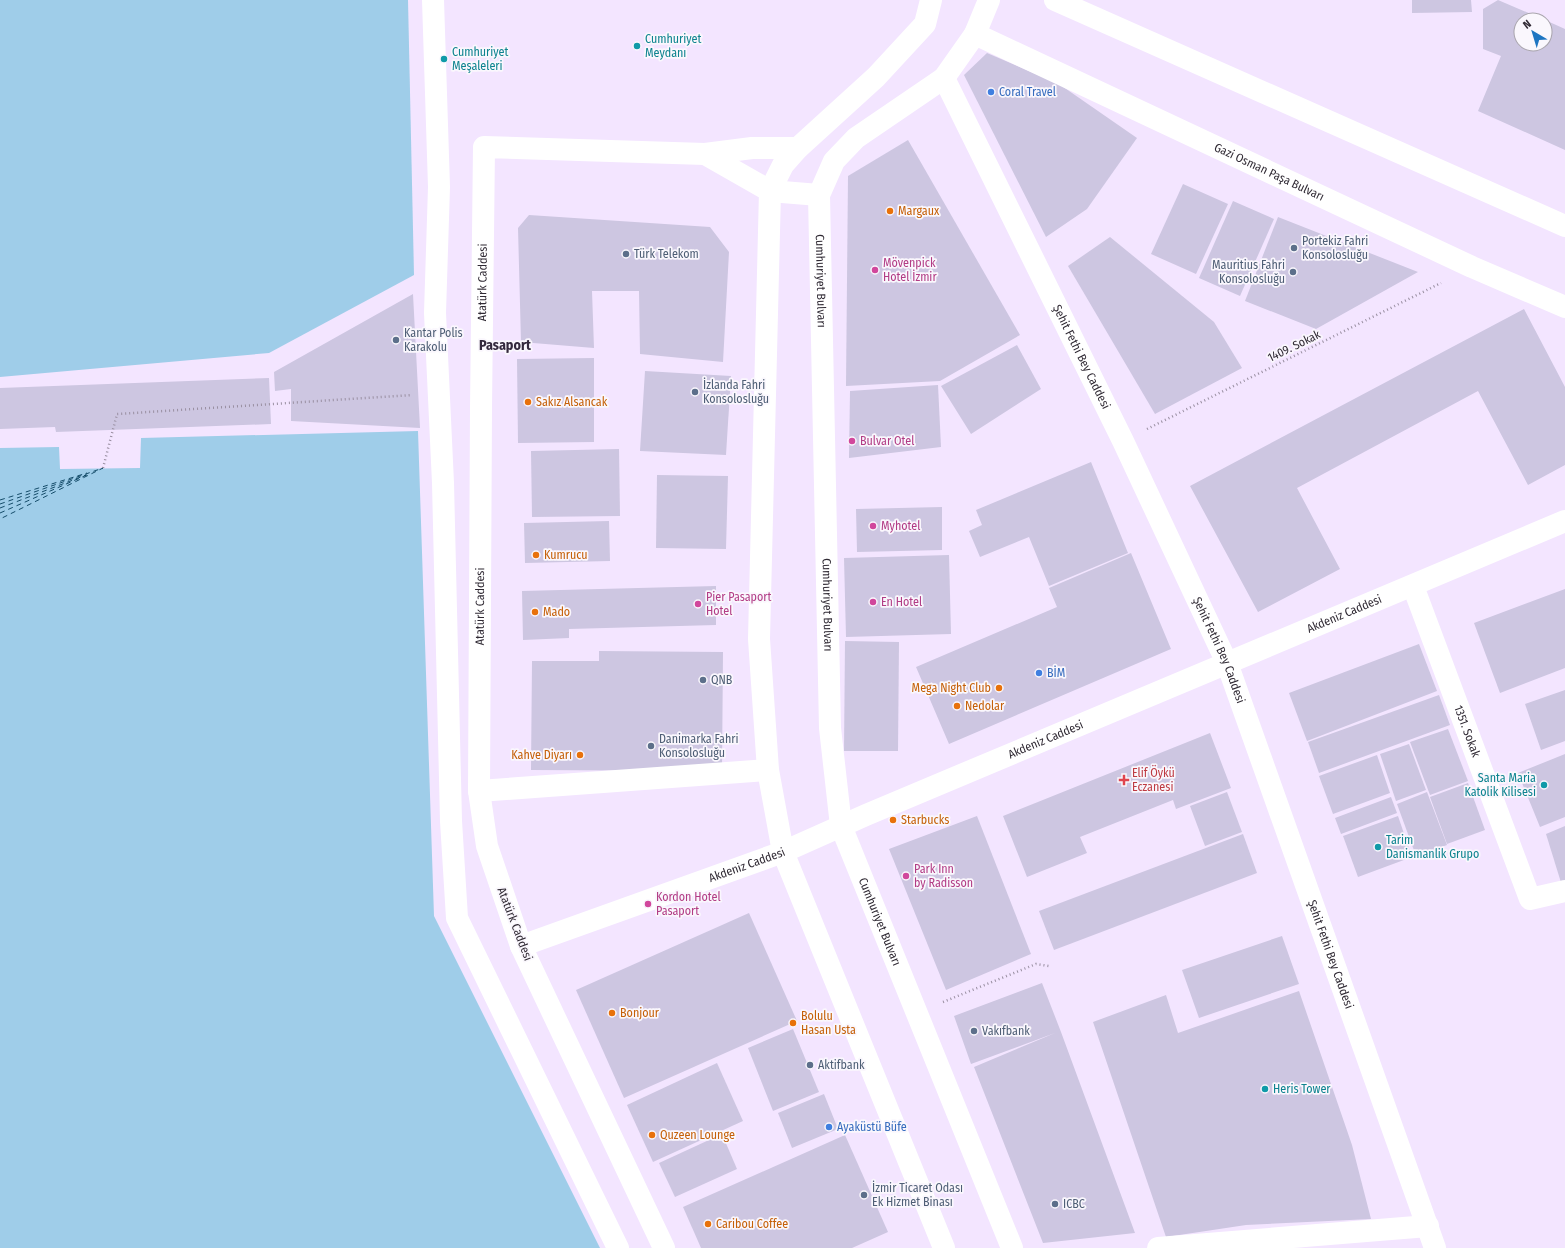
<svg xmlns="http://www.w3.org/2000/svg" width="1565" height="1248" viewBox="0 0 1565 1248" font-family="'Fira Sans Condensed',sans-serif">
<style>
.water{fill:#9fcde9}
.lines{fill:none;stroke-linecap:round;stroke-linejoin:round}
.ferry{stroke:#154c69;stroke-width:1;stroke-dasharray:5 4;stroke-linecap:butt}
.building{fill:#cdc6e1}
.path{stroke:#998fa1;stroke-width:2.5;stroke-dasharray:1 3;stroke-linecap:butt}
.minor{stroke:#fff;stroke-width:22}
.major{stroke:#fff;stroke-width:22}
.culture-dot{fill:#0f9aa8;stroke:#faf7fd;stroke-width:1.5}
.shop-dot{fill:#3f7fe0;stroke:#faf7fd;stroke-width:1.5}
.food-dot{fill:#e8710a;stroke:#faf7fd;stroke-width:1.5}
.service-dot{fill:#5c6f8a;stroke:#faf7fd;stroke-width:1.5}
.hotel-dot{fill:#d1479c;stroke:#faf7fd;stroke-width:1.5}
.health-dot{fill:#e0444e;stroke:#faf7fd;stroke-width:1.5}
.labels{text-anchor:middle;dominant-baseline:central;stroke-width:3.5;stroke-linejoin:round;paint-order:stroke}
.culture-label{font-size:12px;fill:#0d838f;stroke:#faf7fd;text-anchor:start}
.shop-label{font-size:12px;fill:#366cbe;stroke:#faf7fd;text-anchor:start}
.street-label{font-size:12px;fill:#302a34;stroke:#faf7fd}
.food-label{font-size:12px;fill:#c56008;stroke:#faf7fd;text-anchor:start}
.service-label{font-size:12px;fill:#4e5e75;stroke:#faf7fd;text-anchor:start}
.hotel-label{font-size:12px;fill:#b23c85;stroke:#faf7fd;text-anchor:start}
.health-label{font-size:12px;fill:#be3a42;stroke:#faf7fd;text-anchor:start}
.quarter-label{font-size:14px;font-weight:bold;fill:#34293d;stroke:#faf7fd}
</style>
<rect width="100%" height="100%" fill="#f3e5ff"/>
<g class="water">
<path d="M0,0H408L414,275L269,353L0,377Z"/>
<path d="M418,431L434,916L600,1248H0V448L59,447L60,469L140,468L141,438Z"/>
</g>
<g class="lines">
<g class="ferry">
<path d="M0,500L87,473"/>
<path d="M0,504L103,468L0,519"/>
<path d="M0,508L86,475"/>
<path d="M0,513L89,474"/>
</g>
</g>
<g class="building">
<path d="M1412,0H1471L1472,12L1412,13Z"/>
<path d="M1498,0L1545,20H1521V44H1545V20L1565,29V150L1478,111L1501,56L1483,49V9Z"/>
<path d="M987,53L1059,84L1137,138L1087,209L1046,237L964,75Z"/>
<path d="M908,140L1020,335L940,381L846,386L848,176Z"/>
<path d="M1183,184L1228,204L1196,274L1151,254Z"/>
<path d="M1233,201L1274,219L1240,296L1199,278Z"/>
<path d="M529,215L710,227L729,252L723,362L640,354L639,291H592L594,348L521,342L518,228Z"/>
<path d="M1278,217L1418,272L1316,329L1245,301Z"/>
<path d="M1110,237L1214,322L1242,368L1155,414L1068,266Z"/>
<path d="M413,294L420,428L291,421V389L275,391L274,372Z"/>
<path d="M1524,309L1565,387V465L1528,485L1478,391L1297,488L1340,569L1258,612L1190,486Z"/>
<path d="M1017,345L1041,389L971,434L941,386Z"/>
<path d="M594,358V442L518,443L517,359Z"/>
<path d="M645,371L731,376L726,455L640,451Z"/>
<path d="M269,378L271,424L56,432L55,427L0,429V388Z"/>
<path d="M938,385L941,447L849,458L850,391Z"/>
<path d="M619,449L620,516L532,517L531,451Z"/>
<path d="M1091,462L1128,553L1049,586L1029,537L980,557L969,531L982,525L976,510Z"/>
<path d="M657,475L728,476L726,549L656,548Z"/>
<path d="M942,507V550L857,552L856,509Z"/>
<path d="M609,521L610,561L525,563L524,523Z"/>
<path d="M1131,553L1171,649L949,744L916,667L1057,607L1049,588Z"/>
<path d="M949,555L951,634L846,637L844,558Z"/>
<path d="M716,586V625L569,629V638L523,640L522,591Z"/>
<path d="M1565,589V668L1500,693L1474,623Z"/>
<path d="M845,641L899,642L898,751H844Z"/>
<path d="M1419,644L1437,691L1307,741L1289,693Z"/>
<path d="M599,651L723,652L722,771L531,770L532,661H599Z"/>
<path d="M1565,690V741L1541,750L1525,704Z"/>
<path d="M1439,695L1450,725L1319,773L1308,742Z"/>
<path d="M1448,729L1468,781L1430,795L1410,742Z"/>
<path d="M1210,733L1231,788L1176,809L1173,800L1080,837L1087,853L1027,877L1003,816Z"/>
<path d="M1409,744L1426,790L1396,801L1380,754Z"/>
<path d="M1565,754V817L1540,827L1518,773Z"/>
<path d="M1377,755L1390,793L1333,814L1319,776Z"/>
<path d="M1468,783L1485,830L1447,844L1430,797Z"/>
<path d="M1227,792L1242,832L1205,846L1190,806Z"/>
<path d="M1427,792L1447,845L1416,856L1397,804Z"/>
<path d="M1391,797L1397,813L1341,834L1335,818Z"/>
<path d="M977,816L1031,954L946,990L889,849Z"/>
<path d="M1398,816L1412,857L1358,877L1343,836Z"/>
<path d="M1565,826V889H1563L1546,834Z"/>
<path d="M1243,834L1257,873L1054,950L1039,911Z"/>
<path d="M749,913L797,1021L624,1098L576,990Z"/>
<path d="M1282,936L1299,984L1199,1018L1182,970Z"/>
<path d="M1042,983L1061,1032L1135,1233L1043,1243L974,1067L1055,1033L971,1064L954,1016Z"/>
<path d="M1299,991L1352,1145L1371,1219L1246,1225L1166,1237L1093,1022L1166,995L1178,1033Z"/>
<path d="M793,1029L819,1092L773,1111L748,1048Z"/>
<path d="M717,1063L743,1121L653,1162L627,1105Z"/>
<path d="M824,1094L838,1129L792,1148L778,1113Z"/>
<path d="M722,1134L737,1169L675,1197L659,1163Z"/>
<path d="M845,1135L888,1232L852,1248H701L683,1207Z"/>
</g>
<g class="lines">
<g class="path">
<path d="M1147,429L1441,283"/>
<path d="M103,468L117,414L412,395"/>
<path d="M943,1002L1036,964L1049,966"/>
</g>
<g class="minor">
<path d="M433,0L439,187L435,313L443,483L451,821L457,918L618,1248"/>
<path d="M1055,0L1565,226"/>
<path id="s1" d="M975,34L1472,267L1565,307"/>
<path id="s2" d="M944,78L1123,441L1227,663L1435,1248"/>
<path d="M705,154L752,148H798"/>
<path id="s3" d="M1413,586L1530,899L1565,891"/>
<path d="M479,791L768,770"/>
<path id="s4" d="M521,946L783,852L866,815L1565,521"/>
<path id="s5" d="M664,1248L521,946L487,846L479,791L481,408L484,147L705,154L770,191"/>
<path d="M1158,1248L1428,1226"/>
</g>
<g class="major">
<path d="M931,0L925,24L876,77L798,148L783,165L770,191L759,639L768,770L783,852L944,1248"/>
<path id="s6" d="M989,0L975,34L944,78L856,138L834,161L819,195L830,728L841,826L1012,1248"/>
<path d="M770,191L819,195"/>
</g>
</g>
<g class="culture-dot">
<circle cx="637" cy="46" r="4"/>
<circle cx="444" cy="59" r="4"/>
<circle cx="1544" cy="785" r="4"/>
<circle cx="1378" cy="847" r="4"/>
<circle cx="1265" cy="1089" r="4"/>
</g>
<g class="shop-dot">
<circle cx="991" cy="92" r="4"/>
<circle cx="1039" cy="673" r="4"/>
<circle cx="829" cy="1127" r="4"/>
</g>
<g class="food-dot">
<circle cx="890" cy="211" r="4"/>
<circle cx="528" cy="402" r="4"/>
<circle cx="536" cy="555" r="4"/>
<circle cx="535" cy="612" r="4"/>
<circle cx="999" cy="688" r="4"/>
<circle cx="957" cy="706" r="4"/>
<circle cx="580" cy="755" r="4"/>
<circle cx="893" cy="820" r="4"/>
<circle cx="612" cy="1013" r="4"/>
<circle cx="793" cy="1023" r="4"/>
<circle cx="652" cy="1135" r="4"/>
<circle cx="708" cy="1224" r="4"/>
</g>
<g class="service-dot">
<circle cx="1294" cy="248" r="4"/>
<circle cx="626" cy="254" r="4"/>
<circle cx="1293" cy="272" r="4"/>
<circle cx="396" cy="340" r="4"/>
<circle cx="695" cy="392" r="4"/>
<circle cx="703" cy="680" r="4"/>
<circle cx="651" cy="746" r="4"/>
<circle cx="974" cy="1031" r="4"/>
<circle cx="810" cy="1065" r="4"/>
<circle cx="864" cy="1195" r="4"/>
<circle cx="1055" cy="1204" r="4"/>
</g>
<g class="hotel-dot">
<circle cx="875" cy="270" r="4"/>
<circle cx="852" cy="441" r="4"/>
<circle cx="873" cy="526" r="4"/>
<circle cx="873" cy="602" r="4"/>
<circle cx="698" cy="604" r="4"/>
<circle cx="906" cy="876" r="4"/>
<circle cx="648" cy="904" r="4"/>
</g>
<path class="health-dot" d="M1122 774h4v4h4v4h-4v4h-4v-4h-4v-4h4z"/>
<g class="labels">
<g class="culture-label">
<text x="645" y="39">Cumhuriyet<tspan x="645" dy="14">Meydanı</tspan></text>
<text x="452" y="52">Cumhuriyet<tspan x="452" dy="14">Meşaleleri</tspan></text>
<text x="1536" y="778" text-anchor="end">Santa Maria<tspan x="1536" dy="14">Katolik Kilisesi</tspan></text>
<text x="1386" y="840">Tarim<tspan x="1386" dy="14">Danismanlik Grupo</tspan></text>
<text x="1273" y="1089">Heris Tower</text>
</g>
<g class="shop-label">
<text x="999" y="92">Coral Travel</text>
<text x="1047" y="673">BİM</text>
<text x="837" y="1127">Ayaküstü Büfe</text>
</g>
<g class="street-label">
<text stroke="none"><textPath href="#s1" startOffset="325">Gazi Osman Paşa Bulvarı</textPath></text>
<text stroke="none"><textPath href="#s6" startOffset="352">Cumhuriyet Bulvarı</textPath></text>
<text stroke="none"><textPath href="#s5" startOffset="1004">Atatürk Caddesi</textPath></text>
<text transform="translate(1294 346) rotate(-26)">1409. Sokak</text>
<text stroke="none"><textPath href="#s2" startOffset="311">Şehit Fethi Bey Caddesi</textPath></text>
<text stroke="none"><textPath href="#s6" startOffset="676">Cumhuriyet Bulvarı</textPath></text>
<text stroke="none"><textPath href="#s5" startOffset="680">Atatürk Caddesi</textPath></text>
<text stroke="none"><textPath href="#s4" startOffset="888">Akdeniz Caddesi</textPath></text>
<text stroke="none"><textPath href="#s2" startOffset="635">Şehit Fethi Bey Caddesi</textPath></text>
<text stroke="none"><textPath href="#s3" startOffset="155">1351. Sokak</textPath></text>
<text stroke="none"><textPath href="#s4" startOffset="564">Akdeniz Caddesi</textPath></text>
<text stroke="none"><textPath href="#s4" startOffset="240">Akdeniz Caddesi</textPath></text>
<text stroke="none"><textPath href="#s6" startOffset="1001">Cumhuriyet Bulvarı</textPath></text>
<text transform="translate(515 924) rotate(69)">Atatürk Caddesi</text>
<text stroke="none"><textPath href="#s2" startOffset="959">Şehit Fethi Bey Caddesi</textPath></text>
</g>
<g class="food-label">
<text x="898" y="211">Margaux</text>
<text x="536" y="402">Sakız Alsancak</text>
<text x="544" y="555">Kumrucu</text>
<text x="543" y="612">Mado</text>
<text x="991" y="688" text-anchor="end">Mega Night Club</text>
<text x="965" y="706">Nedolar</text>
<text x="572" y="755" text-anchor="end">Kahve Diyarı</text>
<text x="901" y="820">Starbucks</text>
<text x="620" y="1013">Bonjour</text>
<text x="801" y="1016">Bolulu<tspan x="801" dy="14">Hasan Usta</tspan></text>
<text x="660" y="1135">Quzeen Lounge</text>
<text x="716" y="1224">Caribou Coffee</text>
</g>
<g class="service-label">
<text x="1302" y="241">Portekiz Fahri<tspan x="1302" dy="14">Konsolosluğu</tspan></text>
<text x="634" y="254">Türk Telekom</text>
<text x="1285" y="265" text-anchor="end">Mauritius Fahri<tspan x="1285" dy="14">Konsolosluğu</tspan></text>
<text x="404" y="333">Kantar Polis<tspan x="404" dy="14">Karakolu</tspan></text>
<text x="703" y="385">İzlanda Fahri<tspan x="703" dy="14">Konsolosluğu</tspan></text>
<text x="711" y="680">QNB</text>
<text x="659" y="739">Danimarka Fahri<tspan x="659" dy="14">Konsolosluğu</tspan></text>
<text x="982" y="1031">Vakıfbank</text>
<text x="818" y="1065">Aktifbank</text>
<text x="872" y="1188">İzmir Ticaret Odası<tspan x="872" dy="14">Ek Hizmet Binası</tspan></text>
<text x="1063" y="1204">ICBC</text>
</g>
<g class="hotel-label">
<text x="883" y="263">Mövenpick<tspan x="883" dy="14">Hotel İzmir</tspan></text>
<text x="860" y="441">Bulvar Otel</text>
<text x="881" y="526">Myhotel</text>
<text x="706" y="597">Pier Pasaport<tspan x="706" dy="14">Hotel</tspan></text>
<text x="881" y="602">En Hotel</text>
<text x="914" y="869">Park Inn<tspan x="914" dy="14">by Radisson</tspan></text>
<text x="656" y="897">Kordon Hotel<tspan x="656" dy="14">Pasaport</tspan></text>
</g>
<g class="health-label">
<text x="1132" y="773">Elif Öykü<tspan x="1132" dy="14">Eczanesi</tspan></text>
</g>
<g class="quarter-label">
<text x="505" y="345">Pasaport</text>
</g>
</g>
<g transform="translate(1533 32) rotate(322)"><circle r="19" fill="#faf7fd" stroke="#a9a5ad"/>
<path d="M0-3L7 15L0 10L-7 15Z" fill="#1d75c2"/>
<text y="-6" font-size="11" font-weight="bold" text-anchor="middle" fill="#302a34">N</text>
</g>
</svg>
